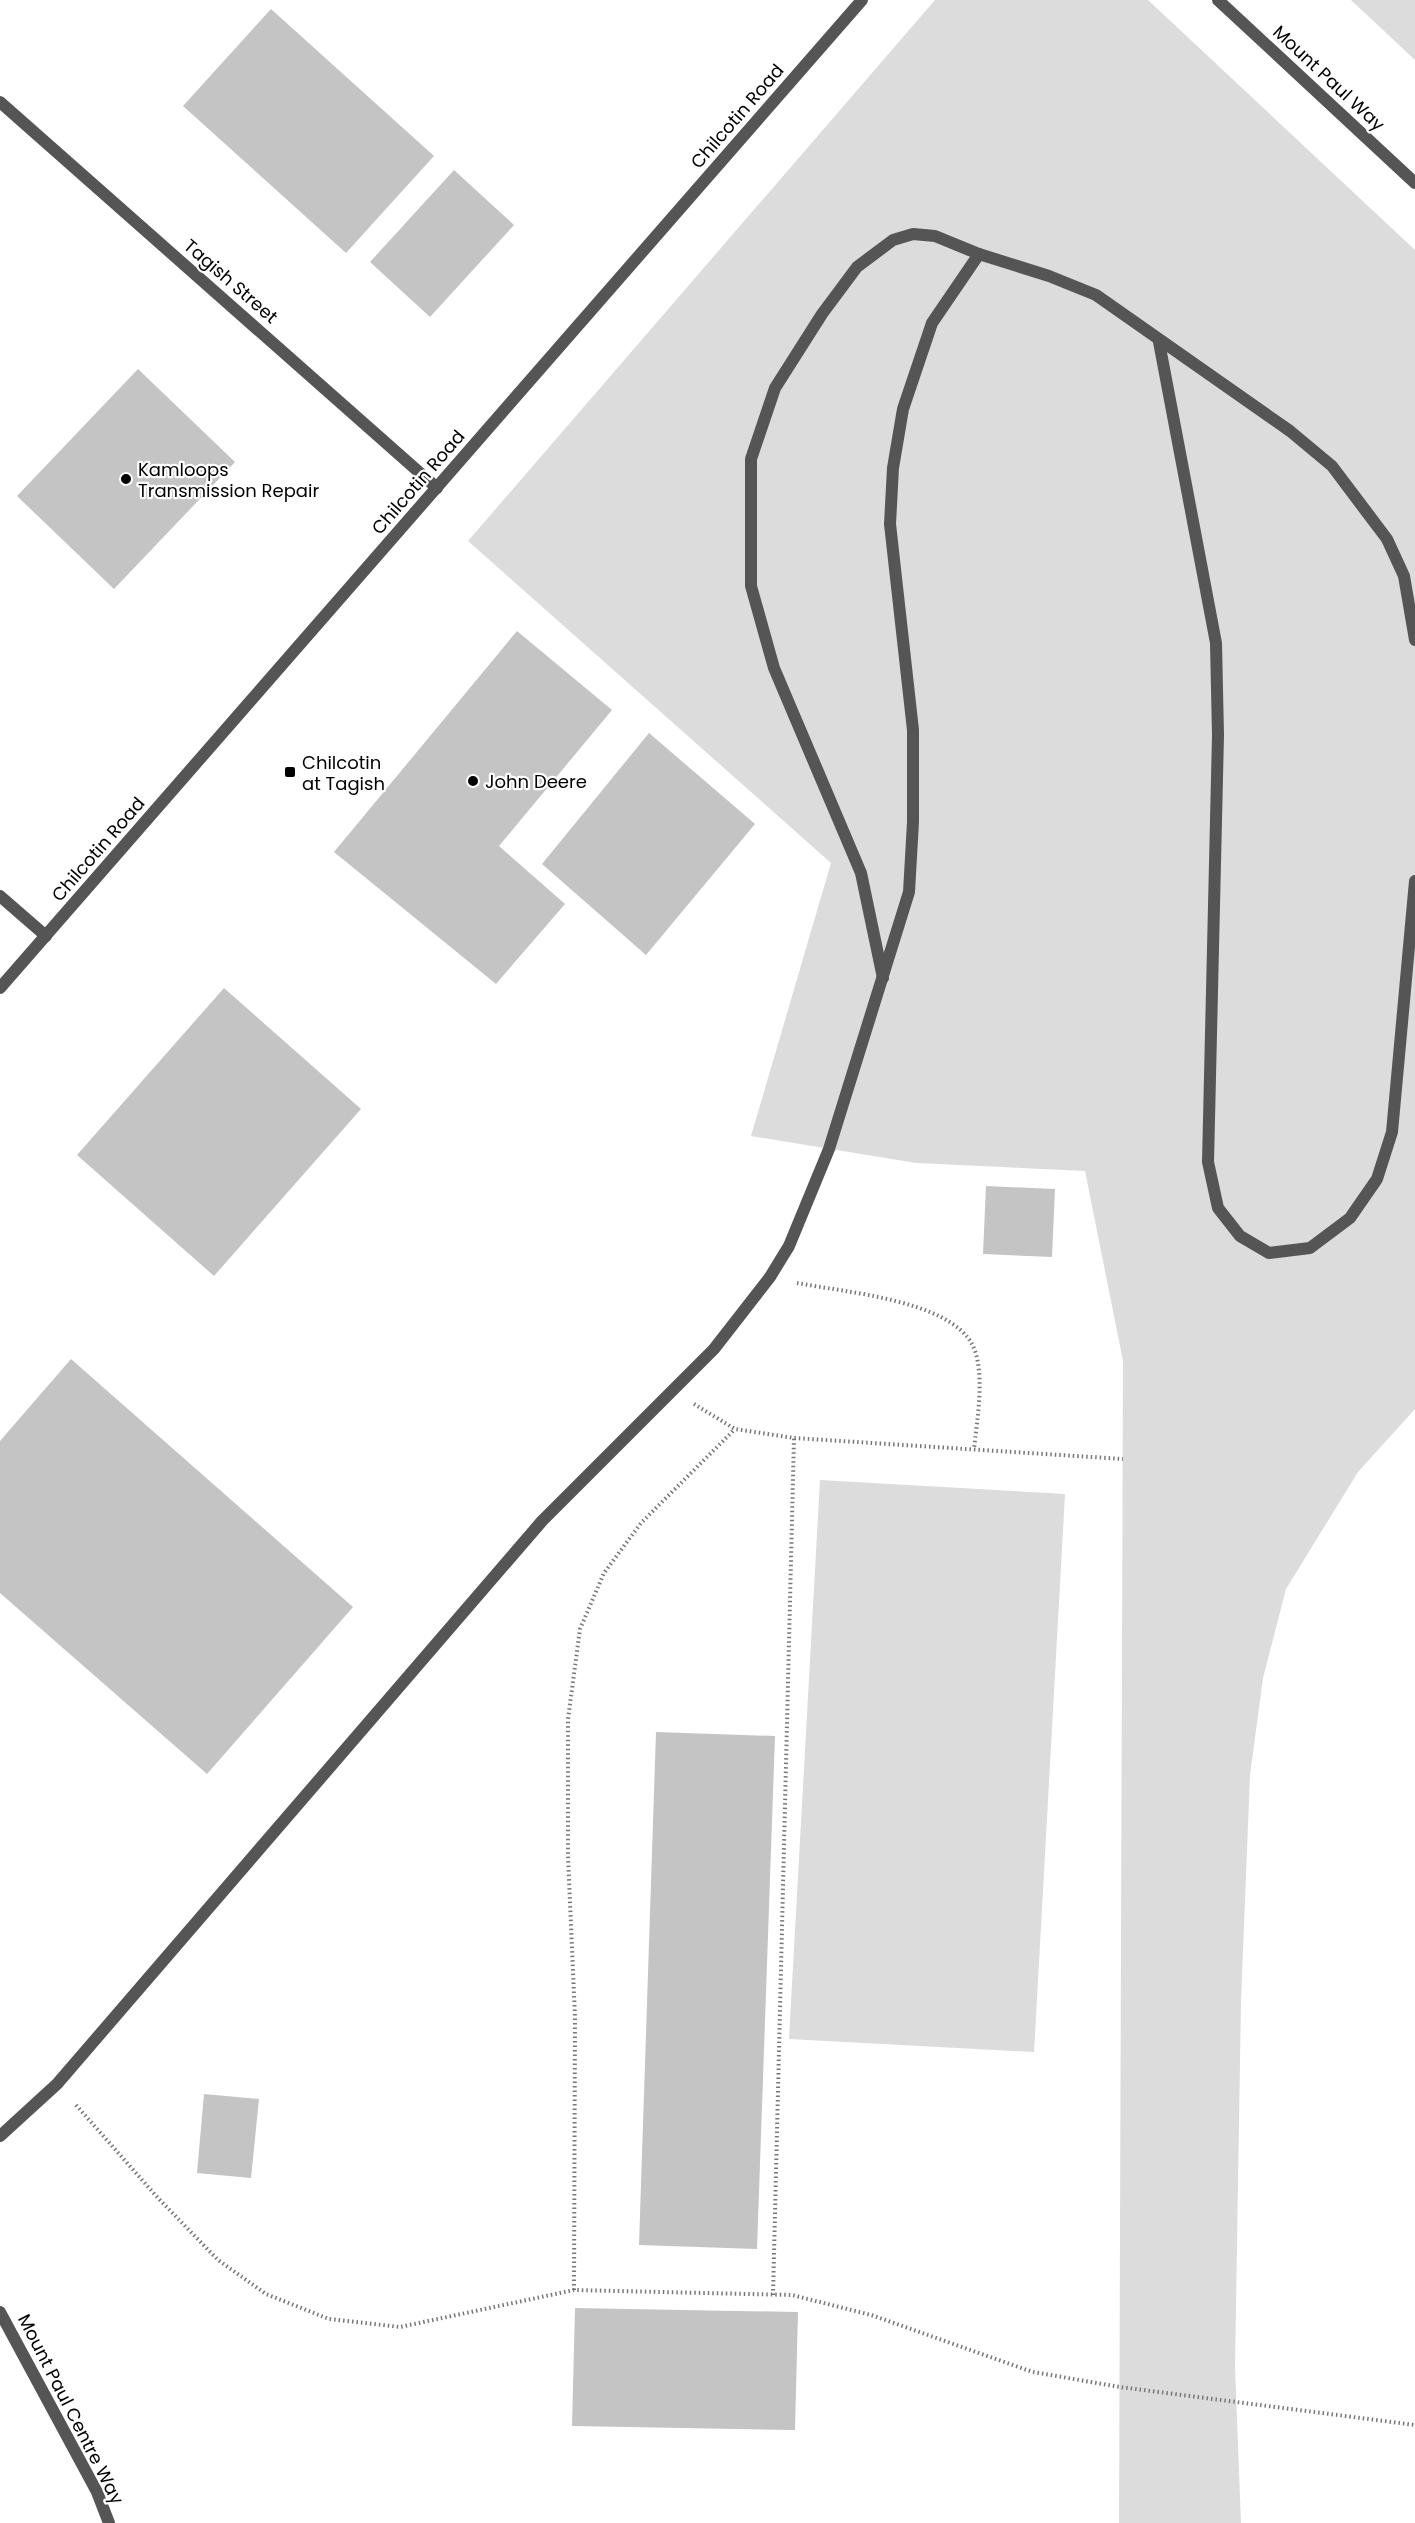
<svg xmlns="http://www.w3.org/2000/svg" width="1415" height="2523" viewBox="0 0 1415 2523" font-family="Poppins,sans-serif">
<style>
.green{fill:#dcdcdc}
.building{fill:#c4c4c4}
.lines{fill:none;stroke-linecap:round;stroke-linejoin:round}
.path{stroke:#777;stroke-width:4;stroke-dasharray:1.5 3;stroke-linecap:butt}
.service{stroke:#555;stroke-width:12}
.minor{stroke:#555;stroke-width:12}
.tertiary{stroke:#555;stroke-width:12}
.poi-dot{fill:#000;stroke:#fff;stroke-width:2}
.labels{text-anchor:middle;dominant-baseline:central;stroke-width:4.5;stroke-linejoin:round;paint-order:stroke}
.street-label{font-size:18px;fill:#000;stroke:#fff}
.poi-label{font-size:18px;fill:#000;stroke:#fff;text-anchor:start}
</style>
<rect width="100%" height="100%" fill="#fff"/>
<g class="green">
<path d="M935,0H1148L1415,250V1409L1358,1472L1286,1589L1263,1678L1250,1775L1241,2001L1235,2367L1241,2523H1119L1123,1361L1085,1171L916,1163L751,1136L831,863L468,541Z"/>
<path d="M1351,0H1415V60Z"/>
<path d="M820,1480L1065,1494L1034,2052L789,2039Z"/>
</g>
<g class="building">
<path d="M271,9L434,156L346,253L183,106Z"/>
<path d="M454,170L514,225L430,317L370,262Z"/>
<path d="M138,369L235,462L114,589L17,496Z"/>
<path d="M517,631L612,710L499,846L565,904L496,984L334,852Z"/>
<path d="M649,733L755,824L646,955L542,864Z"/>
<path d="M224,988L361,1109L214,1276L77,1155Z"/>
<path d="M986,1186L1055,1189L1052,1257L983,1254Z"/>
<path d="M71,1359L353,1607L207,1774L0,1593V1441Z"/>
<path d="M656,1732L775,1736L757,2249L639,2245Z"/>
<path d="M204,2094L259,2099L251,2178L197,2173Z"/>
<path d="M575,2308L798,2312L795,2430L572,2426Z"/>
</g>
<g class="lines">
<g class="path">
<path d="M797,1283C844,1292 948,1300 972,1344C986,1370 977,1421 974,1449"/>
<path d="M694,1404L735,1429L794,1438L1123,1459"/>
<path d="M76,2105L158,2198L218,2260L266,2294L329,2319L400,2327L574,2290L792,2295L871,2315L1033,2372L1120,2387L1415,2425"/>
<path d="M574,2290L575,2017L568,1856V1719L580,1629L604,1573L641,1523L735,1429"/>
<path d="M773,2295L794,1438"/>
</g>
<g class="service">
<path d="M1159,342L1216,643L1218,735L1208,1162L1218,1208L1240,1236L1269,1253L1310,1248L1350,1218L1377,1179L1392,1132L1415,881"/>
<path d="M0,896L46,936"/>
<path d="M883,978L861,873L774,668L751,586V459L775,388L822,314L857,267L893,240L913,234L935,236L979,254L1049,276L1096,295L1290,431L1332,466L1387,539L1404,576L1415,640"/>
<path d="M0,2136L57,2084L542,1521L714,1349L770,1277L789,1246L829,1149L909,892L913,822V730L890,524L893,468L903,409L932,323L979,254"/>
</g>
<g class="minor">
<path d="M0,102L437,488"/>
<path d="M0,988L862,0"/>
<path d="M0,2312L97,2492L109,2523"/>
</g>
<path class="tertiary" d="M1218,0L1415,183"/>
</g>
<g class="poi-dot">
<circle cx="126" cy="479" r="6"/>
<rect x="284" y="766" width="12" height="12" rx="3"/>
<circle cx="473" cy="781" r="6"/>
</g>
<g class="labels">
<g class="street-label">
<text transform="translate(1329 78) rotate(43)">Mount Paul Way</text>
<text transform="translate(737 116) rotate(-49)">Chilcotin Road</text>
<text transform="translate(231 281) rotate(41)">Tagish Street</text>
<text transform="translate(418 482) rotate(-49)">Chilcotin Road</text>
<text transform="translate(98 849) rotate(-49)">Chilcotin Road</text>
<text transform="translate(71 2409) rotate(63)">Mount Paul Centre Way</text>
</g>
<g class="poi-label">
<text x="138" y="469">Kamloops<tspan x="138" dy="21">Transmission Repair</tspan></text>
<text x="302" y="762">Chilcotin<tspan x="302" dy="21">at Tagish</tspan></text>
<text x="485" y="781">John Deere</text>
</g>
</g>
</svg>
